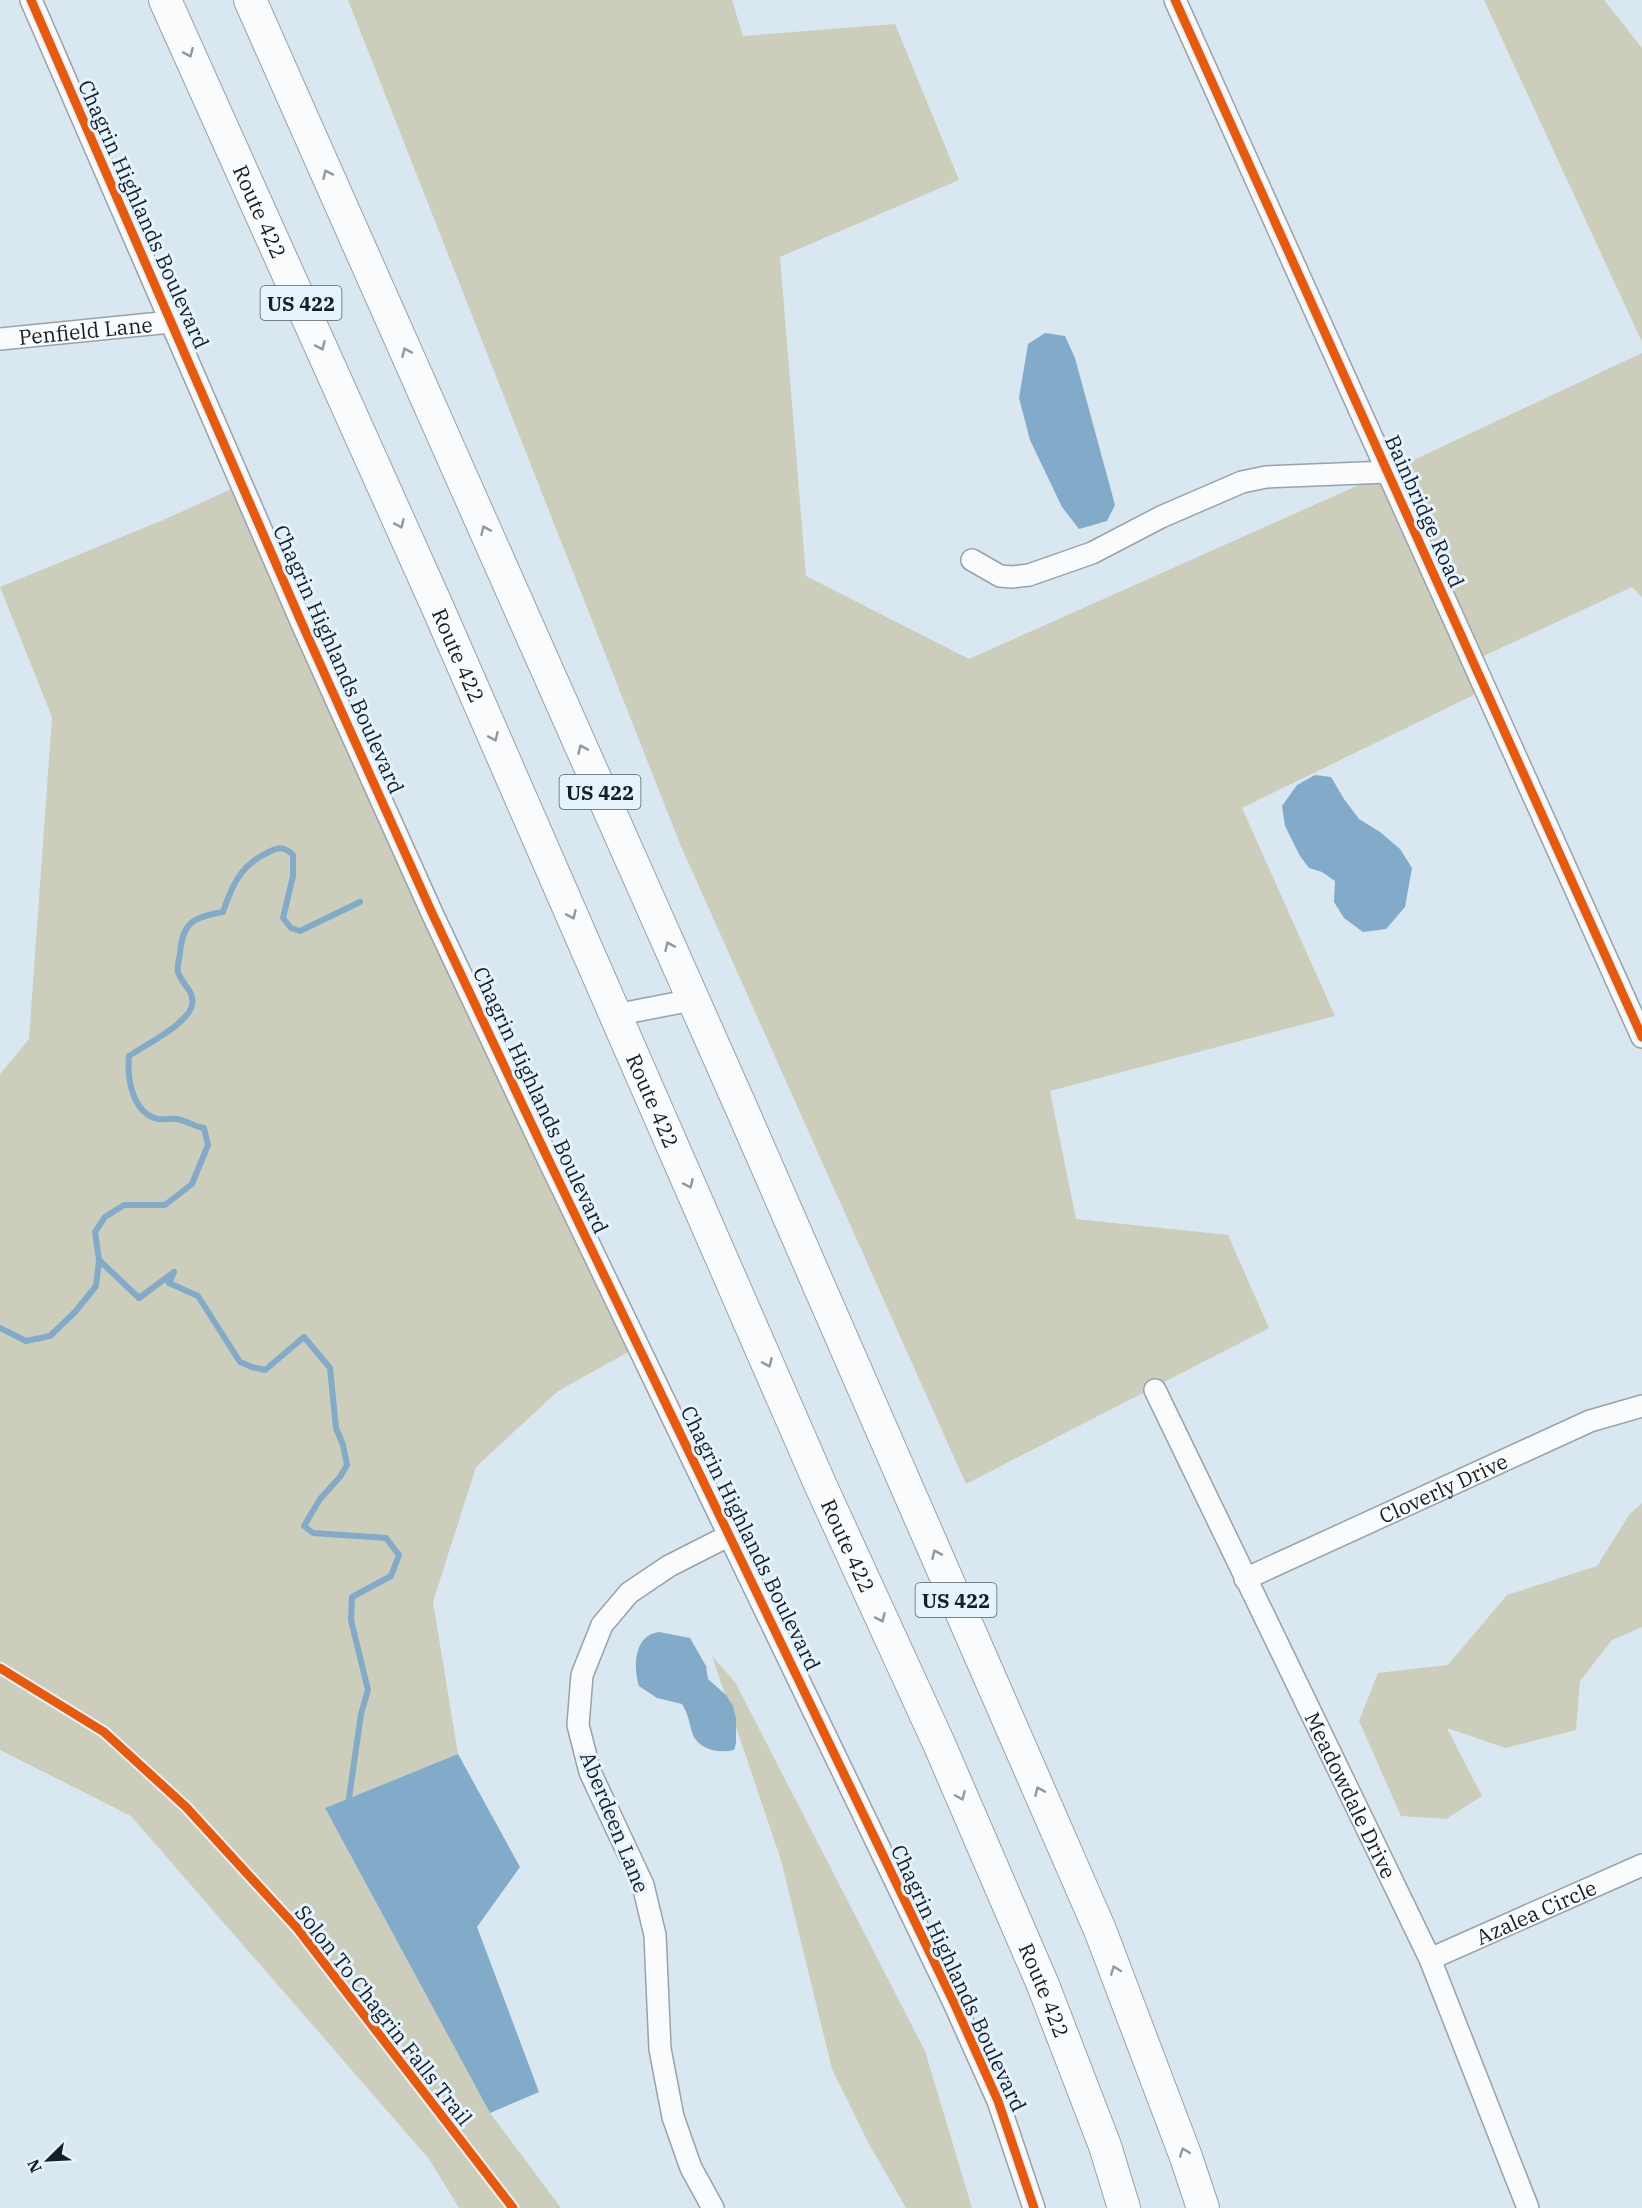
<svg xmlns="http://www.w3.org/2000/svg" width="1642" height="2208" viewBox="0 0 1642 2208" font-family="'IBM Plex Serif',serif">
<style>
.green{fill:#cccebb}
.water{fill:#81abc9}
.lines{fill:none;stroke-linecap:round;stroke-linejoin:round}
.stream{stroke:#81abc9;stroke-width:6}
.minor-casing{stroke:#98a2aa;stroke-width:24}
.highway-casing{stroke:#98a2aa;stroke-width:34}
.minor{stroke:#f9fbfd;stroke-width:21}
.highway{stroke:#f9fbfd;stroke-width:32}
.cycleway-casing{stroke:#e5f3ff;stroke-width:13}
.cycleway{stroke:#e8590c;stroke-width:9}
.oneway{stroke:#93989c}
.labels{text-anchor:middle;dominant-baseline:central;stroke-width:6;stroke-linejoin:round;paint-order:stroke}
.shield{fill:#e5f3ff;stroke:#545f67;stroke-width:1.5}
.shield-label{font-size:20px;font-weight:bold;fill:#161f26}
.street-label{font-size:21px;fill:#161f26;stroke:#e5f3ff}
</style>
<rect width="100%" height="100%" fill="#d9e7f0"/>
<g class="green">
<path d="M348,0H732L743,36L895,24L959,180L780,257L806,576L969,659L1388,472L1642,353V597L1632,587L1473,661L1486,689L1242,808L1335,1016L1050,1091L1076,1219L1228,1235L1269,1328L966,1484L680,844Z"/>
<path d="M1484,0H1604L1642,48V342Z"/>
<path d="M242,484L639,1346L558,1391L476,1467L433,1602L458,1754L325,1808L490,2113L561,2208H459L429,2159L131,1816L0,1750V1074L29,1039L52,717L0,587L168,518Z"/>
<path d="M1642,1503V1627L1612,1640L1580,1681L1576,1730L1506,1748L1447,1728L1482,1796L1446,1819L1401,1816L1359,1721L1378,1673L1448,1665L1507,1595L1597,1566L1629,1515Z"/>
<path d="M712,1656L735,1682L925,2051L972,2208H906L869,2144L832,2069L781,1860Z"/>
</g>
<g class="water">
<path d="M1045,333L1065,336L1075,358L1115,505L1107,521L1079,529L1062,507L1030,440L1019,398L1028,344Z"/>
<path d="M1315,775L1331,777L1344,799L1359,819L1380,832L1400,849L1412,868L1405,907L1386,929L1363,932L1344,918L1334,902L1335,881L1322,872L1309,868L1300,856L1285,826L1282,806L1297,785Z"/>
<path d="M659,1632L690,1638L706,1666L708,1679L726,1695L733,1706L736,1718V1743L734,1750C718,1754 697,1749 692,1732C689,1722 688,1713 682,1704L657,1698L639,1686C633,1666 634,1635 659,1632Z"/>
<path d="M458,1754L520,1867L477,1927L539,2092L490,2113L325,1808Z"/>
</g>
<g class="lines">
<g class="stream">
<path d="M99,1260L139,1298L174,1272L169,1283L198,1296L240,1362L252,1367L265,1370L304,1337L330,1368L336,1428L343,1445L347,1465L340,1477L320,1499L304,1526L313,1533L386,1538L399,1555L391,1576L352,1597L351,1620L368,1690L361,1714L349,1798"/>
<path d="M0,1328L26,1341L50,1336L75,1312L96,1286L99,1260L95,1232L105,1217L124,1205H165L192,1184L208,1145L204,1128C195,1127 187,1121 177,1119C171,1118 164,1120 158,1119C132,1113 127,1078 129,1056C145,1045 188,1024 192,1005C195,991 182,985 178,972C177,967 179,959 180,954C182,922 194,917 223,912C232,885 241,865 267,853C278,847 284,846 293,855V876L283,918L291,928L300,931L360,902"/>
</g>
<g class="minor-casing">
<g id="minor">
<path d="M31,0L303,626L432,913L538,1138L954,2003L998,2101L1034,2208"/>
<path d="M1175,0L1642,1037"/>
<path id="s1" d="M0,339L171,322"/>
<path d="M972,560L1000,576L1012,577L1029,575L1092,553L1161,517L1242,482L1266,477L1388,472"/>
<path d="M615,1015L692,1000"/>
<path id="s2" d="M1155,1390L1430,1959L1528,2208"/>
<path id="s3" d="M1245,1579L1590,1421L1642,1406"/>
<path id="s4" d="M1430,1959L1642,1865"/>
<path d="M713,2208L691,2168L673,2117L660,2049L655,1935L643,1885L590,1772L578,1725L582,1675L602,1625L629,1593L669,1566L730,1535"/>
</g>
</g>
<g class="highway-casing">
<g id="highway">
<path id="s5" d="M165,0L437,606L820,1484L940,1746L1043,1985L1105,2146L1124,2208"/>
<path d="M250,0L744,1114L1100,1930L1186,2157L1203,2208"/>
</g>
</g>
<use href="#minor" class="minor"/>
<use href="#highway" class="highway"/>
<g class="cycleway-casing">
<g id="cycleway">
<path d="M31,0L303,626L432,913L538,1138L954,2003L998,2101L1034,2208"/>
<path d="M1175,0L1642,1037"/>
<path d="M0,1668L104,1732L186,1807L297,1928L513,2208"/>
</g>
</g>
<use href="#cycleway" class="cycleway"/>
</g>
<defs><path id="oneway-chevron" d="M-2-3.5L2.5 0L-2 3.5" fill="none" stroke-width="1.6" stroke-linecap="round" stroke-linejoin="round" transform="scale(1.5)"/></defs>
<g class="oneway">
<use href="#oneway-chevron" transform="translate(189 53) rotate(66)"/>
<use href="#oneway-chevron" transform="translate(327 174) rotate(-114)"/>
<use href="#oneway-chevron" transform="translate(321 346) rotate(66)"/>
<use href="#oneway-chevron" transform="translate(406 352) rotate(-114)"/>
<use href="#oneway-chevron" transform="translate(400 524) rotate(66)"/>
<use href="#oneway-chevron" transform="translate(485 530) rotate(-114)"/>
<use href="#oneway-chevron" transform="translate(494 737) rotate(66)"/>
<use href="#oneway-chevron" transform="translate(582 749) rotate(-114)"/>
<use href="#oneway-chevron" transform="translate(572 915) rotate(66)"/>
<use href="#oneway-chevron" transform="translate(669 946) rotate(-114)"/>
<use href="#oneway-chevron" transform="translate(689 1184) rotate(66)"/>
<use href="#oneway-chevron" transform="translate(768 1363) rotate(66)"/>
<use href="#oneway-chevron" transform="translate(936 1554) rotate(-114)"/>
<use href="#oneway-chevron" transform="translate(881 1618) rotate(66)"/>
<use href="#oneway-chevron" transform="translate(1039 1791) rotate(-114)"/>
<use href="#oneway-chevron" transform="translate(961 1796) rotate(67)"/>
<use href="#oneway-chevron" transform="translate(1115 1970) rotate(-111)"/>
<use href="#oneway-chevron" transform="translate(1184 2152) rotate(-110)"/>
</g>
<g class="labels">
<g class="shield">
<rect x="260.5" y="286" width="81" height="34" rx="4.5"/>
<rect x="559.5" y="775" width="81" height="34" rx="4.5"/>
<rect x="915.5" y="1583" width="81" height="34" rx="4.5"/>
</g>
<g class="shield-label">
<text x="301" y="303">US 422</text>
<text x="600" y="792">US 422</text>
<text x="956" y="1600">US 422</text>
</g>
<g class="street-label">
<text stroke="none"><textPath href="#s5" startOffset="232">Route 422</textPath></text>
<text transform="translate(144 214) rotate(66)">Chagrin Highlands Boulevard</text>
<text stroke="none"><textPath href="#s1" startOffset="86">Penfield Lane</textPath></text>
<text transform="translate(1425 511) rotate(66)">Bainbridge Road</text>
<text stroke="none"><textPath href="#s5" startOffset="718">Route 422</textPath></text>
<text transform="translate(339 659) rotate(66)">Chagrin Highlands Boulevard</text>
<text transform="translate(541 1100) rotate(65)">Chagrin Highlands Boulevard</text>
<text stroke="none"><textPath href="#s5" startOffset="1204">Route 422</textPath></text>
<text stroke="none"><textPath href="#s3" startOffset="218">Cloverly Drive</textPath></text>
<text transform="translate(751 1538) rotate(64)">Chagrin Highlands Boulevard</text>
<text stroke="none"><textPath href="#s5" startOffset="1690">Route 422</textPath></text>
<text stroke="none"><textPath href="#s2" startOffset="450">Meadowdale Drive</textPath></text>
<text transform="translate(615 1822) rotate(68)">Aberdeen Lane</text>
<text stroke="none"><textPath href="#s4" startOffset="116">Azalea Circle</textPath></text>
<text transform="translate(959 1978) rotate(65)">Chagrin Highlands Boulevard</text>
<text stroke="none"><textPath href="#s5" startOffset="2176">Route 422</textPath></text>
<text transform="translate(384 2015) rotate(52)">Solon To Chagrin Falls Trail</text>
</g>
</g>
<g transform="translate(48 2160) rotate(246)" stroke="#e5f3ff" stroke-width="4.5" paint-order="stroke">
<path d="M0-4.5L10 22L0 15L-10 22Z" fill="#161f26"/>
<text y="-9" font-size="16" font-weight="bold" text-anchor="middle" fill="#161f26">N</text>
</g>
</svg>
